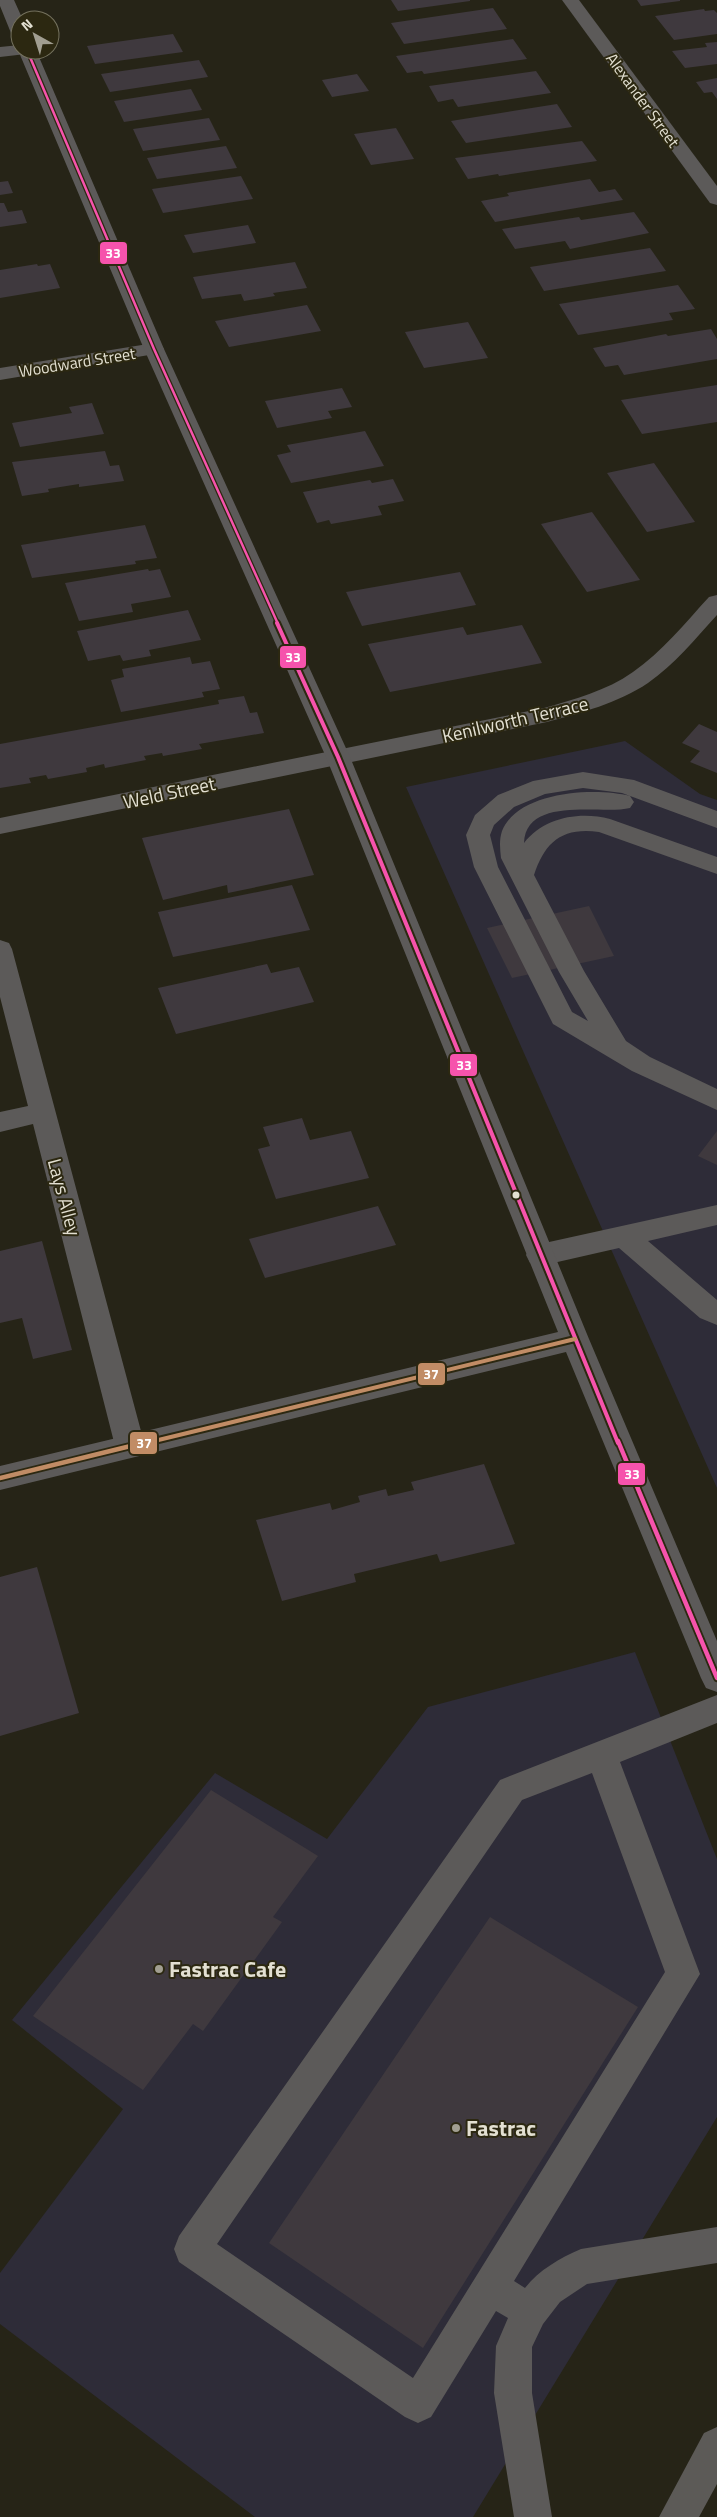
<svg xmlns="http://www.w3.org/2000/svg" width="717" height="2517" viewBox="0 0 717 2517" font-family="'Titillium Web',sans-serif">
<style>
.commercial{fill:#2e2c38}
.building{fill:#3f393e}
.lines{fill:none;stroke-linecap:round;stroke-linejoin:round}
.service{fill:#5c5a59;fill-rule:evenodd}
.minor{fill:#5c5a59;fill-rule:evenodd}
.tertiary{fill:#5c5a59;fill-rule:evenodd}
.primary{fill:#5c5a57;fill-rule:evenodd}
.bus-1-far2-casing{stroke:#2c2811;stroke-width:5}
.bus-1-far1-casing{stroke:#2c2811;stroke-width:8}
.bus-1-casing{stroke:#2c2811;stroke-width:8}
.bus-2-far1-casing{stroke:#2c2811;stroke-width:8}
.bus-2-casing{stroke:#2c2811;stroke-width:8}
.bus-1-far2{stroke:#f653ac;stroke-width:2.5}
.bus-1-far1{stroke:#f653ac;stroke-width:4}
.bus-1{stroke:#f653ac;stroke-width:4.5}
.bus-2-far1{stroke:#c18c65;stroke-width:4}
.bus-2{stroke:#c18c65;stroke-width:4.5}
.bus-dot{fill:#e3e0d2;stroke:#2c2811;stroke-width:2}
.poi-dot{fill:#a19e91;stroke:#2c2811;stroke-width:2}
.labels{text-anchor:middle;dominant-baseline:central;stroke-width:4;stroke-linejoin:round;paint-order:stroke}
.far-street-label{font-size:16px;fill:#e3e0d2;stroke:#2c2811}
.street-label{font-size:19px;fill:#e3e0d2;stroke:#2c2811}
.near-poi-label{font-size:22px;font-weight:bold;fill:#e3e0d2;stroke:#2c2811;text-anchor:start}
.line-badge{stroke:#2c2811;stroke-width:2}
.badge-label{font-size:14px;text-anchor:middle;font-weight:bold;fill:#fff}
</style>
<rect width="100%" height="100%" fill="#262417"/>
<g class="commercial">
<path d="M625,741L700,794L717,800V1488L406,787Z"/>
<path d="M635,1652L717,1859V2117L473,2517H255L0,2324V2273L123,2109L12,2020L215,1773L327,1839L428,1707Z"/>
</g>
<g class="building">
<path d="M391,0H470V1L398,11Z"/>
<path d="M637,0H680V1L641,6Z"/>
<path d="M493,8L507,29L404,44L391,23Z"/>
<path d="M704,9L705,11L714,10L717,13V34L674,40L655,16Z"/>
<path d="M173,34L183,52L95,64L87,46Z"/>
<path d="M513,39L527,59L424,74L422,71L407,73L396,56Z"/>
<path d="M717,42V64L685,68L672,51L707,47L705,43Z"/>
<path d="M199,60L208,77L110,92L101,74Z"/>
<path d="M536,71L551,93L458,107L453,99L438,102L429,86Z"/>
<path d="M357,74L369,91L332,97L322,80Z"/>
<path d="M717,78V99L712,92L704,93L696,82Z"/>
<path d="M191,89L202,110L124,122L114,101Z"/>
<path d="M557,104L572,127L466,143L451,121Z"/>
<path d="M209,118L220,140L143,151L133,129Z"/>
<path d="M396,128L414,159L371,165L354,134Z"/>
<path d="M582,141L597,161L499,176L498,174L468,179L455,158Z"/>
<path d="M226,146L237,168L157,179L147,158Z"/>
<path d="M241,176L253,199L163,213L152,189Z"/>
<path d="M590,179L599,192L615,189L623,200L495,222L481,201L509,196L507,193Z"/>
<path d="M8,181L13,193L0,195V182Z"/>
<path d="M0,203H4L8,212L22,210L27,223L0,227Z"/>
<path d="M634,212L649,233L570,249L565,241L515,249L502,229L579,217L581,220Z"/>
<path d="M248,225L256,243L193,253L184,235Z"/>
<path d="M650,248L666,271L544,291L530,267Z"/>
<path d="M295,262L307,288L273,293L275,296L244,301L241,294L202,299L193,277Z"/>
<path d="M37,264L38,266L50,264L60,288L0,298V270Z"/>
<path d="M678,285L695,309L669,313L673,320L578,335L559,304Z"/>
<path d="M307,305L321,331L229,347L215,321Z"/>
<path d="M468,322L488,358L424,368L405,332Z"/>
<path d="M711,329L717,339V359L624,375L618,365L605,367L593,348L666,334L668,336Z"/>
<path d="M717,385V422L642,434L621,400Z"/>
<path d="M342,388L352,407L328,411L332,418L277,428L265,401Z"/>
<path d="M92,403L104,434L20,447L12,423L72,413L69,407Z"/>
<path d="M365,431L384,466L291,483L277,455L291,452L287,445Z"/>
<path d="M105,451L110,466L119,465L124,481L79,487V484L48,489L49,492L22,496L12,462Z"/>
<path d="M654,463L695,522L647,532L607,473Z"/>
<path d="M393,479L404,501L378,506L382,515L331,524L329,520L317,523L303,492L370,480L372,483Z"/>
<path d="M592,512L640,580L587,592L541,524Z"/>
<path d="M145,525L157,558L135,561L136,564L32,578L21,545Z"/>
<path d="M148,569L149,571L160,569L171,597L131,604L133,612L79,621L65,583Z"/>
<path d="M460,572L476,605L362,626L346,592Z"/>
<path d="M188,610L201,640L149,650L151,656L123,661L120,655L88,661L77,631Z"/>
<path d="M522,625L542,663L390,692L368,644L463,627L467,635Z"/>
<path d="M190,657L192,664L210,661L220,689L202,692L204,697L121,712L111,680L124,677L122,669Z"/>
<path d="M244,696L250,713L257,712L264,733L199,744L202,749L163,756L162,753L144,756L146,760L105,768L104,764L86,768L87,772L48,779L46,775L29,778L31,783L0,788V744L219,704L218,700Z"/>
<path d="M699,724L717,732V773L690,762L700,751L682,743Z"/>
<path d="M289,809L314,875L228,893L227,885L163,900L142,838Z"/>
<path d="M292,885L310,930L173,957L158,912Z"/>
<path d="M589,906L614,956L512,978L487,928Z"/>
<path d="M267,964L271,973L299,967L314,1002L176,1034L158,988Z"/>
<path d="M302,1118L310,1140L351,1131L369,1178L276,1199L258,1149L270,1146L263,1127Z"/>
<path d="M717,1131V1165L698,1156Z"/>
<path d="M378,1206L396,1245L265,1278L249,1239Z"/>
<path d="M42,1241L72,1350L33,1359L22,1318L0,1323V1251Z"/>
<path d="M484,1464L515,1544L440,1562L437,1554L354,1574L356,1582L282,1601L256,1520L330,1503L332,1510L360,1502L358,1496L386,1489L388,1496L414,1490L411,1482Z"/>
<path d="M37,1567L79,1713L0,1736V1577Z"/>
<path d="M211,1790L318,1856L273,1917L282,1922L203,2031L193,2024L143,2090L33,2016Z"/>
<path d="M490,1917L638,2007L423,2348L269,2243Z"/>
</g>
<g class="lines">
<g class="service">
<path d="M583,772L634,780L717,811V828L622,793L583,788L545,794L514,807L494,825L490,835L498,867L572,1012L588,1021L559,972L501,858C500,849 499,840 502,831C518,791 595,787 630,796L634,802L630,808C603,815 526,795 524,843C544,817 580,811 610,819L717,857V874L599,832C562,827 545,842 534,875L584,971L626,1041L650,1057L717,1089V1110L632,1071L553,1024L474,867L466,835L475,815L498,795L533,781Z"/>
<path d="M0,940L9,943L12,949L145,1446L140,1454L130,1458L120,1454L115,1446L33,1124L0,1132V1112L28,1106L0,997Z"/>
<path d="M717,1205V1225L648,1241L717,1300V1325L700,1318L619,1248L540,1266L530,1263L526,1255L530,1247L540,1244Z"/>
<path d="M717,1695V1723L620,1762L700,1974L514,2281L525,2288C539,2270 560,2258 581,2249L717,2227V2263L587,2284L560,2302L543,2324L532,2347V2393L552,2517H514L494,2393L496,2346L508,2318L496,2311L431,2417L418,2423L405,2417L179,2262L174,2249L179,2236L500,1780ZM592,1773L665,1972L413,2378L217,2244L522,1800Z"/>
</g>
<g class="minor">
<path d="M562,0H579L717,186V205L710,203Z"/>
<path d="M20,45V50H29L26,54L0,57V47Z"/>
<path d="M154,343L161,345L164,349L161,353L0,380V368Z"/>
<path d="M717,595V615C696,638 674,665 648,683C618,703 581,713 547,722L0,834V818L544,708C575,699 606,691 633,672C662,652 685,623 709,597Z"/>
</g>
<g class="tertiary">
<path d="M0,0H14L23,20H20V38L14,37L11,33L0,6Z"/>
<path d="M20,48V50H36L164,349L350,757L589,1339L717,1641V1692L706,1688L701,1678L566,1352L0,1490V1466L558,1332L326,757L144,349L18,50Z"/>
</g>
<path class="primary" d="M717,2427V2484L699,2517H659L704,2433Z"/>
<g class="bus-1-far2-casing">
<path id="bus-1-far2" d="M27,50L154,349L278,624"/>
</g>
<g class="bus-1-far1-casing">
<path id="bus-1-far1" d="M277,623L338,757L618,1443"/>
</g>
<g class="bus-1-casing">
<path id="bus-1" d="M618,1441L717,1678"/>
</g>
<g class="bus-2-far1-casing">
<path id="bus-2-far1" d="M146,1443L575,1339"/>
</g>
<g class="bus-2-casing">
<path id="bus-2" d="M0,1478L151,1441"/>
</g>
<use href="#bus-1-far2" class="bus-1-far2"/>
<use href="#bus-1-far1" class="bus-1-far1"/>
<use href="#bus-1" class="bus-1"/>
<use href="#bus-2-far1" class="bus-2-far1"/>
<use href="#bus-2" class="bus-2"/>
</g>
<circle class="bus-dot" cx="516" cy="1195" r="4.5"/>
<g class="poi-dot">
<circle cx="159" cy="1969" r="5"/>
<circle cx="456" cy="2128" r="5"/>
</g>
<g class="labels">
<g class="far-street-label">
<text transform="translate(643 100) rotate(54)">Alexander Street</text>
<text transform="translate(77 362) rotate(-9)">Woodward Street</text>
</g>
<g class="street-label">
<text transform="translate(515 719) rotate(-13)">Kenilworth Terrace</text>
<text transform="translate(169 792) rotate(-12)">Weld Street</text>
<text transform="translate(65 1197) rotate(75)">Lays Alley</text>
</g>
<g class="near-poi-label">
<text x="169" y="1969">Fastrac Cafe</text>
<text x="466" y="2128">Fastrac</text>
</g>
</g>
<g class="line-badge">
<rect x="99" y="241" width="29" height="24" rx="5" fill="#f653ac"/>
<rect x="279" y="645" width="28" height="24" rx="5" fill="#f653ac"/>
<rect x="449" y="1053" width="29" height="24" rx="5" fill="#f653ac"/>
<rect x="417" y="1362" width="29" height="24" rx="5" fill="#c18c65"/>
<rect x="129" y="1431" width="29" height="24" rx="5" fill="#c18c65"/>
<rect x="617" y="1462" width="29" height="24" rx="5" fill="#f653ac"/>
</g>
<g class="badge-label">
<text x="113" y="258">33</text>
<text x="293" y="662">33</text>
<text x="464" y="1070">33</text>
<text x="431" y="1379">37</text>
<text x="144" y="1448">37</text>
<text x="632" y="1479">33</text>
</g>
<g transform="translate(35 35) rotate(321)"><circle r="24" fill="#2c2811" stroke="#75725e"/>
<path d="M0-4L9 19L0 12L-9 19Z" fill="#a19e91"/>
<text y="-8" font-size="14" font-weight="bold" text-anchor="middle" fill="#e3e0d2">N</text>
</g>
</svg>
